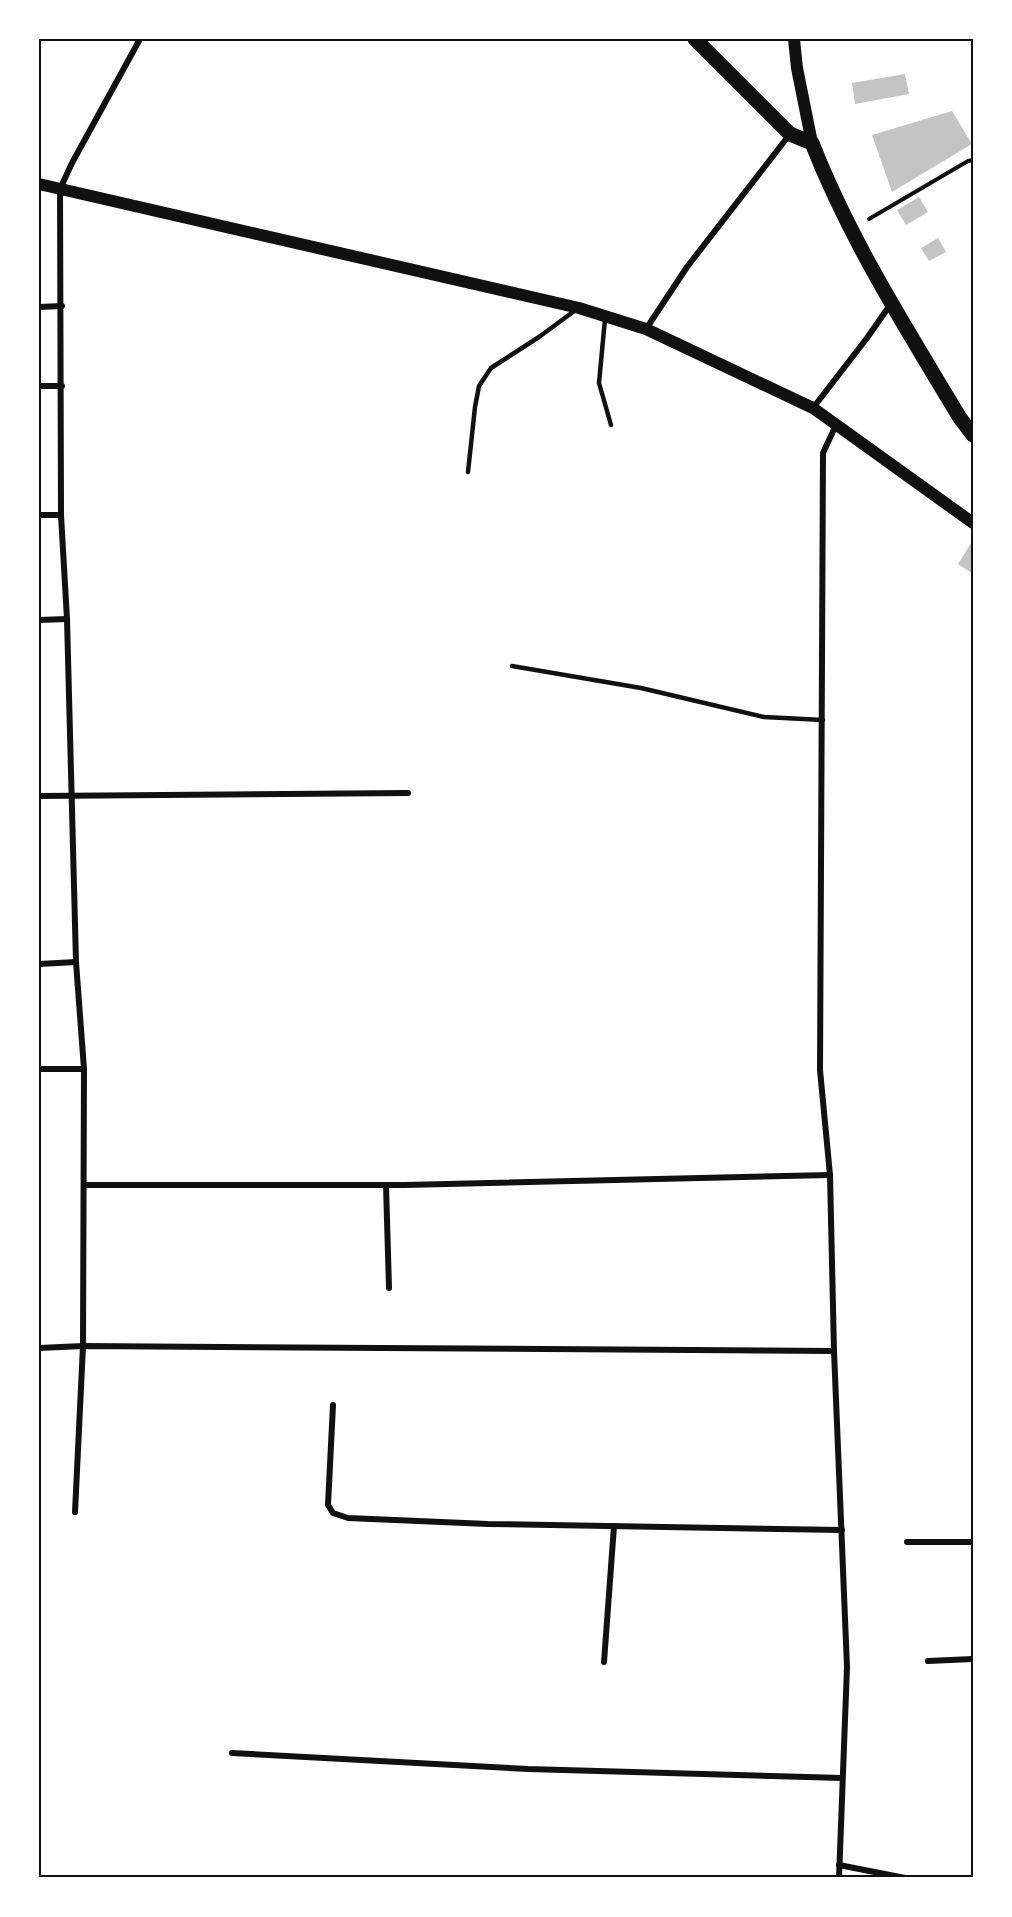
<svg xmlns="http://www.w3.org/2000/svg" width="1012" height="1917" viewBox="0 0 1012 1917" font-family="'DejaVu Sans',sans-serif">
<style>
.building{fill:#c4c4c4}
.lines{fill:none;stroke-linecap:round;stroke-linejoin:round}
.path{stroke:#111;stroke-width:4}
.service{stroke:#111;stroke-width:4.5}
.minor{stroke:#111;stroke-width:6}
.secondary{stroke:#111;stroke-width:12}
.primary{stroke:#111;stroke-width:15}
.neatline{fill:none;stroke:#111;stroke-width:2}
</style>
<rect width="100%" height="100%" fill="#fff"/>
<g class="building">
<path d="M905,74L909,94L855,104L852,83Z"/>
<path d="M952,111L972,144L892,192L872,135Z"/>
<path d="M919,197L928,212L906,225L897,210Z"/>
<path d="M938,238L946,252L929,261L921,248Z"/>
<path d="M973,540V574L958,564Z"/>
</g>
<g class="lines">
<path class="path" d="M869,219L968,161L973,160"/>
<g class="service">
<path d="M605,319L599,383L611,425"/>
<path d="M468,472L475,407L479,386L491,368L539,337L577,309"/>
<path d="M512,666L641,688L764,717L823,720"/>
</g>
<g class="minor">
<path d="M39,307L62,306"/>
<path d="M646,329L687,267L790,134"/>
<path d="M39,386H62"/>
<path d="M813,408L867,338L890,305"/>
<path d="M836,425L823,453L820,1070L830,1175L834,1351L847,1667L839,1878"/>
<path d="M39,515H61"/>
<path d="M39,620L67,619"/>
<path d="M39,796L408,793"/>
<path d="M39,964L76,962"/>
<path d="M39,1069H84"/>
<path d="M85,1185H405L830,1175"/>
<path d="M386,1185L389,1288"/>
<path d="M39,1348L83,1346L834,1351"/>
<path d="M333,1405L328,1505L333,1513L348,1518L488,1524L842,1530"/>
<path d="M75,1512L83,1346L84,1069L76,962L67,619L61,515L60,189L72,163L140,39"/>
<path d="M907,1542H973"/>
<path d="M928,1661L973,1659"/>
<path d="M604,1662L614,1526"/>
<path d="M232,1753L528,1769L842,1778"/>
<path d="M839,1865L905,1878"/>
</g>
<g class="secondary">
<path d="M794,39L797,68L812,143"/>
<path d="M39,184L579,308L646,329L813,408L973,523"/>
</g>
<path class="primary" d="M695,39L790,134L812,143C850,240 906,328 960,418L973,435"/>
</g>
<rect width="1012" height="1917" fill="none" stroke="#ffffff" stroke-width="81"/>
<rect x="40" y="40" width="932" height="1836" class="neatline"/>
</svg>
